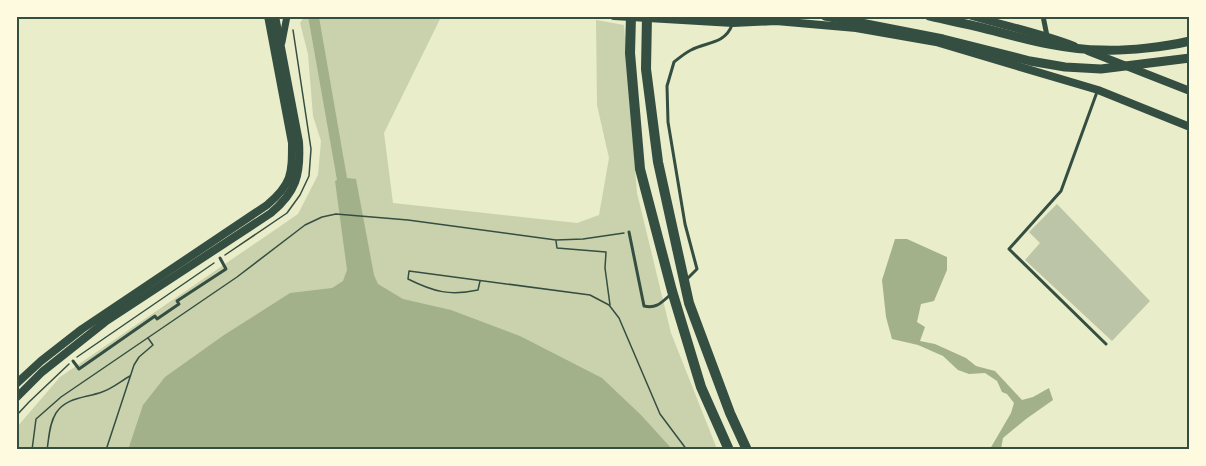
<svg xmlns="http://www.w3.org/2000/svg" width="1206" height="466" viewBox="0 0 1206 466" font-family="'Titillium Web',sans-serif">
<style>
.green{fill:#cad2ad}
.water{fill:#a3b18a}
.building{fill:#bcc5a7}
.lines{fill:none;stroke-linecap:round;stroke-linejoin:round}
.path{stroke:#344e41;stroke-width:1.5}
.service{stroke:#344e41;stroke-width:3}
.minor{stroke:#344e41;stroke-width:5}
.tertiary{stroke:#344e41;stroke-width:7}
.secondary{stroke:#344e41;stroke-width:8}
.trunk{stroke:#344e41;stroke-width:9}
.motorway{stroke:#344e41;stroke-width:10}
.neatline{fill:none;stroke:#344e41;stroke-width:2}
</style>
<rect width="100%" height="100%" fill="#e9edc9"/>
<path class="green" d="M304,17H441L384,133L393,203L577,223L599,215L609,158L597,105L596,20L624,25L637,193L671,333L717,449L17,450V427L60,377L298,214L318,175L321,141L313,116L308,54L300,23Z"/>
<g class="water">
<path d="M308,16L319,17L347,178L356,179L374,275L378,284L403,299L451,310L520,336L602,378L641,415L672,449L128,450L143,405L165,377L224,335L290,293L332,288L343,281L347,270L335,181L337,180Z"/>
<path d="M895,239H907L947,257V270L934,301L921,304L917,322L925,327L920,341L935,344L966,358L976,366L995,371L1022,400L1033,397L1049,388L1053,400L1026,419L1003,438L1001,449H990L1011,413L1014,403L1007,394L1002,392L997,381L985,373L969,374L958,370L943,356L918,345L892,339L886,317L882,280Z"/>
</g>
<path class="building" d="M1057,204L1150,301L1112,341L1025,260L1040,243L1029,232Z"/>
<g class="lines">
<g class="path">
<path d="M556,241L557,248L606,252L605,268L610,305"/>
<path d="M225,255L287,213L300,195L309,176L311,149L293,30"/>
<path d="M480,281L478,290C450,296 434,292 408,279L409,271L590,295L609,305L619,318L660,414L687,450"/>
<path d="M77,357L214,263"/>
<path d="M16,416L29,402L69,364"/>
<path d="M32,450L36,419L61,397L237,277L305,225L322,217L336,214L408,220L556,240L583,239L624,233"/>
<path d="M47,450C49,438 49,424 56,413C66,397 86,398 102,392C112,389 121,381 130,376"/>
<path d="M106,450L134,365L139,357L153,345L148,338"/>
</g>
<g class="service">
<path d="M1097,92L1061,191L1009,249L1106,344"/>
<path d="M629,232L644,306C656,309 661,303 670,295"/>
<path d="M688,278L697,269L685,224L668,122L667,86L674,62C679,58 685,53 691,50C706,42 725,44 732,25"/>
<path d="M73,361L79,369L155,316L157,319L179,304L177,301L226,269L220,258"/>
</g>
<path class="minor" d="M1043,16L1047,36"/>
<path class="tertiary" d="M282,42L287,16"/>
<g class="secondary">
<path d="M614,16L733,23L776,21L856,28L936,42L1098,90L1190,127"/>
<path d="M972,16C1006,26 1040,33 1074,46"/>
<path d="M1088,51L1190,91"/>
<path d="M16,384L41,361L82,329L267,205C292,184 292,174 292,143L268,16"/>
<path d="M16,398L42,372L105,322L271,213C296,192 301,175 299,142L275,16"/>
</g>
<g class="trunk">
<path d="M825,16L943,39L1030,61L1065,67L1101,69L1190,58"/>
<path d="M929,16C945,20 962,23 979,27C1019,37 1060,50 1102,50C1127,51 1165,47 1190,41"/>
</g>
<g class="motorway">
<path d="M631,16L630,53L640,169L672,291L701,387L729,450"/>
<path d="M647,16L646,69L658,162L689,303L730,413L747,450"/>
</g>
</g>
<rect width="1206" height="466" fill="none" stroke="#fefae0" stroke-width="36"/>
<rect x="18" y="18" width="1170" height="430" class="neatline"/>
</svg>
